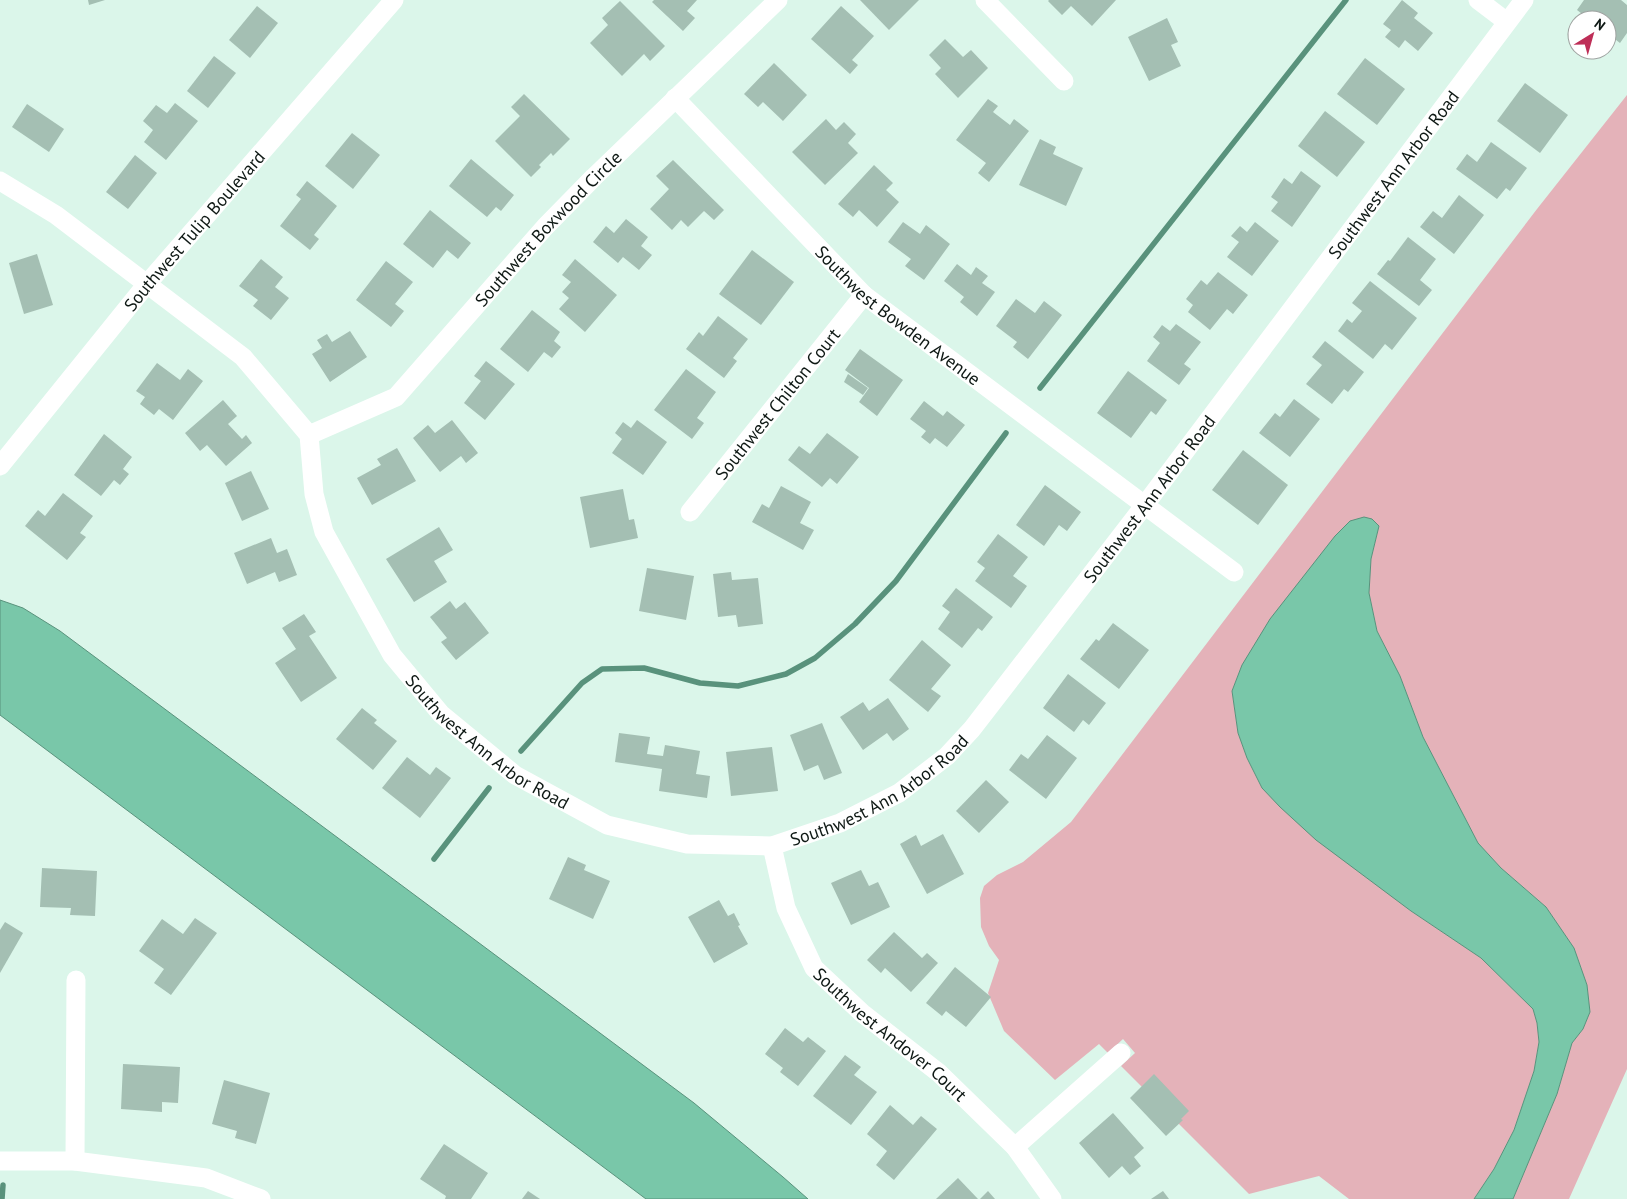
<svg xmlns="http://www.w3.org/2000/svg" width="1627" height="1199" viewBox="0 0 1627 1199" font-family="'PT Sans',sans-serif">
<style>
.green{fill:#e4b2b9}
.water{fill:#79c7a9;stroke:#59927c}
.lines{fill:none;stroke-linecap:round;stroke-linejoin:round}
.stream{stroke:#59927c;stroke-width:5.5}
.building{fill:#a4bfb3}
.minor{stroke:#fff;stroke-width:19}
.labels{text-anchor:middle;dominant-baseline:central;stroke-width:5;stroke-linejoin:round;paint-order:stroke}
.street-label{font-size:18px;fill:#0e1814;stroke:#fff}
</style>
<rect width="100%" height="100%" fill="#dbf6ea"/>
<path class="green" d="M1627,95V1069L1569,1199H1513L1557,1094L1572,1043L1583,1029L1590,1012L1587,985L1574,948L1546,907L1501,868L1478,843L1423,737L1400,676L1377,631L1369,593L1371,559L1379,526L1372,519L1242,665L1232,691L1238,733L1247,758L1262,788L1411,911L1481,958L1533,1009L1537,1023L1539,1042L1534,1071L1514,1130L1494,1169L1474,1199H1349L1319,1176L1249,1194L1121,1066L1135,1053L1123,1039L1108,1053L1099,1044L1055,1080L1004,1031L988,993L999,960L989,946L981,927L980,898L984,886L997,875L1023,862L1071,822L1537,209Z"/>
<g class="water">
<path d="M1364,517L1372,519L1379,526L1371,559L1369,593L1377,631L1400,676L1423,737L1478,843L1501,868L1546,907L1574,948L1587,985L1590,1012L1583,1029L1572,1043L1557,1094L1513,1199H1474L1494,1169L1514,1130L1534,1071L1539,1042L1537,1023L1533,1009L1481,958L1411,911L1316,840L1280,807L1262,788L1247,758L1238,733L1232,691L1242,665L1270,619L1335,536L1350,521Z"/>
<path d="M0,600L23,608L60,631L694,1103L783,1177L808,1199H646L0,715Z"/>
</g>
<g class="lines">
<g class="stream">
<path d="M1040,388L1346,0"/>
<path d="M521,751L582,683L602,669L644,668L700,683L738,686L786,674L815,658L855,624L896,581L1006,433"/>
<path d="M434,859L489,788"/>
<path d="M2,1199L3,1185"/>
</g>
</g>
<g class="building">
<path d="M88,0H105L89,5Z"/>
<path d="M654,0H697L687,11L695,18L683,31L652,2Z"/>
<path d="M860,0H919L889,30Z"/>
<path d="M1049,0H1116L1092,26L1071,6L1062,15L1048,1Z"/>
<path d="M1402,0L1418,13L1414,18L1433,33L1418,51L1405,40L1399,48L1385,37L1391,30L1383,24Z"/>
<path d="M1584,0H1621L1627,5V33L1620,43L1607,33V20H1590L1577,10Z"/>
<path d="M620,1L665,46L650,61L644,54L622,76L590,43L608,25L602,18Z"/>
<path d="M257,6L278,23L250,58L229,40Z"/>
<path d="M841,6L874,36L852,60L858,65L850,74L811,39Z"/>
<path d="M1167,18L1178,42L1171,45L1181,66L1149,81L1128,37Z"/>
<path d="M945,39L963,57L971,50L988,68L958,98L935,74L941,68L929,55Z"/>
<path d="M214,56L236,73L208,108L187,91Z"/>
<path d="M1365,58L1405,89L1377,125L1337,94Z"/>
<path d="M774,63L807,95L783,121L763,102L758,107L744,94Z"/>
<path d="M1525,83L1568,115L1540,153L1497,121Z"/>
<path d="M524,94L570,139L553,156L551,153L539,165L541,167L531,177L495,141L520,116L511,107Z"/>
<path d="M988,99L998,106L993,112L1010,125L1014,119L1029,131L989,182L978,173L986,163L956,140Z"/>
<path d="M175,103L198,121L166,160L144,142L153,130L143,121L156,105L167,113Z"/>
<path d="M27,104L64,129L49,152L12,127Z"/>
<path d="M1325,111L1365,142L1337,177L1298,146Z"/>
<path d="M826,119L836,130L844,122L856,134L848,143L858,153L825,185L792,152Z"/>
<path d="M352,133L380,155L353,189L325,166Z"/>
<path d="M1040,139L1056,147L1053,154L1083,168L1066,206L1019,185Z"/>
<path d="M1491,142L1527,168L1510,191L1506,188L1497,199L1456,169L1467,154L1477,162Z"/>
<path d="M135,155L157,173L128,209L106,192Z"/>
<path d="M471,159L514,195L501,211L496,207L487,217L449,186Z"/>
<path d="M673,160L724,210L714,220L704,211L688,227L681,220L672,230L650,209L669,189L656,176Z"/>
<path d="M874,165L893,183L886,190L899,202L877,227L859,210L853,217L838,204Z"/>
<path d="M1301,171L1321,186L1292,227L1271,211L1278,202L1271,197L1284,178L1292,184Z"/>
<path d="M307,181L337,206L314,235L319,239L310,250L280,226L301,199L296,195Z"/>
<path d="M1459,195L1484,215L1454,254L1420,227L1433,211L1442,218Z"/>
<path d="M430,210L471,243L458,259L447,250L433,268L403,244Z"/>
<path d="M626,219L648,237L641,246L652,255L639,270L623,257L618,263L593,242L606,226L614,233Z"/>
<path d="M903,222L920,234L926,225L950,244L924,280L905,266L911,259L888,242Z"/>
<path d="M1255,222L1279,241L1252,276L1227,257L1239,242L1231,236L1240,226L1247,232Z"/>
<path d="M1408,237L1436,259L1420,280L1432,290L1419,306L1377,274L1388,260L1390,261Z"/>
<path d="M752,250L794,282L761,325L719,294Z"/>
<path d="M37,254L53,305L24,314L9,263Z"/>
<path d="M261,259L283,277L275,287L289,298L271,320L253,306L258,300L239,286Z"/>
<path d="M575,259L617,295L585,332L559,309L569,298L562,292L571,282L562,275Z"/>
<path d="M386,261L413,282L395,304L404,311L391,327L356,300Z"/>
<path d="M957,264L971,275L976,267L988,276L982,283L995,292L977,316L960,302L964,297L944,281Z"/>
<path d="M1218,272L1248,295L1233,314L1227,309L1210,330L1188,312L1193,305L1186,299L1201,280L1207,285Z"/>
<path d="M1370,281L1417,318L1392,350L1385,344L1373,359L1338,331L1347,319L1352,323L1362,311L1352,303Z"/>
<path d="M1016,299L1035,313L1044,301L1062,315L1028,359L1013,347L1017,342L996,326Z"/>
<path d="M532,310L560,332L554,341L561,347L552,358L544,352L528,372L500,349Z"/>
<path d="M718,316L748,339L733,358L737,361L724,378L686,349L699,332L703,336Z"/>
<path d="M1176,324L1201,342L1184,364L1191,369L1179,385L1147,361L1160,343L1153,337L1162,325L1170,331Z"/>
<path d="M350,331L367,357L330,382L312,354L322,348L317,340L327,334L332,342Z"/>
<path d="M1325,341L1364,372L1348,392L1344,389L1332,404L1306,384L1322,365L1312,357Z"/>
<path d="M860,349L903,380L877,416L859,402L869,388L845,370Z"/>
<path d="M486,361L515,384L485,420L464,403L481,381L474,376Z"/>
<path d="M157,363L180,380L188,369L203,381L173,420L159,409L154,415L140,404L145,397L136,391Z"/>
<path d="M686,369L716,392L697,418L704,423L692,439L654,410Z"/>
<path d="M1128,371L1167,400L1156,415L1151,411L1131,438L1097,413Z"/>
<path d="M848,374L868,388L863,395L844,382Z"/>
<path d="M1294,399L1320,419L1290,457L1259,433L1275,413L1280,417Z"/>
<path d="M223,400L237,416L228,424L242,439L246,435L252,443L226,466L207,445L200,451L185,433Z"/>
<path d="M924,401L943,416L947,411L965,425L947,447L935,438L930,444L921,437L926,431L910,419Z"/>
<path d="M452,420L478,453L466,463L461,456L440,472L413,438L428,425L435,433Z"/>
<path d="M637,420L667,442L643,475L612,453L622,439L615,433L623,422L631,428Z"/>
<path d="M827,433L859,457L837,484L830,478L822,487L788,460L799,446L810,454Z"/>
<path d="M104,434L132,457L123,469L129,474L120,485L114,480L101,496L74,475Z"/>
<path d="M397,448L416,481L372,505L357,478L381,465L377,459Z"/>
<path d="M1243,450L1288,485L1258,525L1212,490Z"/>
<path d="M251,471L269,509L242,521L225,483Z"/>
<path d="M1045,485L1081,512L1067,531L1059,525L1044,546L1016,525Z"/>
<path d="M781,486L811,502L800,523L814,530L803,550L752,522L762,504L769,508Z"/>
<path d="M623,489L629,520L634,519L638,538L590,548L580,497Z"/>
<path d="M63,493L93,516L80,533L86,537L67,560L25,526L38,510L45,516Z"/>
<path d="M439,527L453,550L434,561L447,582L414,602L386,559Z"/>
<path d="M998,534L1028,557L1013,576L1027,586L1011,608L975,581L985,568L977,562Z"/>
<path d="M271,538L277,553L287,549L297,575L279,582L275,572L247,584L234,553Z"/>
<path d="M647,568L694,576L686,620L639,611Z"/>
<path d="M731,572L732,580L758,578L763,624L738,627L736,615L718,617L713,574Z"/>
<path d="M956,588L993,617L982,631L978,628L962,648L938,629L950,612L942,606Z"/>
<path d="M450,601L456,609L465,602L489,633L456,660L441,642L447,638L430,617Z"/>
<path d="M304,614L316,632L309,636L337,678L301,702L275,663L296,649L282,628Z"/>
<path d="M1113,623L1149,650L1119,689L1080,659L1096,639L1099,641Z"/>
<path d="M922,640L951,665L931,689L941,696L928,712L889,680Z"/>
<path d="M1068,674L1106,703L1089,725L1083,720L1074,732L1043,708Z"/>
<path d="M888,698L909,729L893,741L887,733L863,750L840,717L863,702L869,711Z"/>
<path d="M362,708L377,720L374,723L397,741L373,770L336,739Z"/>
<path d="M822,723L842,773L824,780L818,765L804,771L790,735Z"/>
<path d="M619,733L650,737L647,754L663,756L665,745L700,751L696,774L710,776L707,798L659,791L662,769L615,762Z"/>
<path d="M1047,735L1077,758L1046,799L1009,770L1021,754L1028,759Z"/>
<path d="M772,747L778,791L731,796L726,752Z"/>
<path d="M407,757L430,775L436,767L451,778L420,818L382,788Z"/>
<path d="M986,780L1009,802L979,833L956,811Z"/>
<path d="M943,834L964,874L927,894L900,844L916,835L921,846Z"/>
<path d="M568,857L586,865L584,870L610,881L593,919L549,899Z"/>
<path d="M42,868L97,871L95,916L70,915L71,908L40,907Z"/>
<path d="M861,870L869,886L878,882L890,907L851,925L831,883Z"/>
<path d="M719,900L728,916L734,913L740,925L738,926L748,944L714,963L688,917Z"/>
<path d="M195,918L217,933L171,995L154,983L164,969L139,951L162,919L183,934Z"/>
<path d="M5,922L23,933L0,973V930Z"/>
<path d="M894,932L922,958L927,953L938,963L911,992L885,968L881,973L867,960Z"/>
<path d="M955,967L991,997L966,1027L946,1011L942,1016L926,1003Z"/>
<path d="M785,1028L803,1042L808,1037L826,1051L798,1086L780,1072L783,1068L765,1054Z"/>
<path d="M845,1055L861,1067L854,1075L877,1092L851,1125L813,1096Z"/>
<path d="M123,1064L180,1067L178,1103L162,1102V1112L121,1109Z"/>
<path d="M1154,1074L1189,1111L1181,1119L1183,1120L1166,1136L1130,1098Z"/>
<path d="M224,1080L270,1093L256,1144L235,1138L237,1131L212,1124Z"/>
<path d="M890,1105L913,1125L921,1116L937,1129L894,1180L876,1165L887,1151L867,1134Z"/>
<path d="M1113,1113L1144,1148L1134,1157L1141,1166L1130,1175L1122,1166L1109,1178L1079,1143Z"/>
<path d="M444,1144L488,1173L471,1199H445L446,1196L420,1179Z"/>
<path d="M958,1178L978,1199H936Z"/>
<path d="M528,1191L540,1199H522Z"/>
<path d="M988,1191L995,1199H980Z"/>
<path d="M1163,1191L1169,1199H1151Z"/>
</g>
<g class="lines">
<g class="minor">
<path d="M985,0L1064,81"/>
<path d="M1478,0L1507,22"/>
<path id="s1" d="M675,98L864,295L1234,572"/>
<path id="s2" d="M0,181L56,215L243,357L309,435L314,494L324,532L392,655L441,714L515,775L607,825L687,844L772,846L840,823L899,793L947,756L972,729L1144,506L1524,0"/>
<path id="s3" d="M309,435L396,397L545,227L594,177L778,0"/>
<path id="s4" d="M0,466L146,285L394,0"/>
<path id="s5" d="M690,512L864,295"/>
<path id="s6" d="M772,846L786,908L814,968L862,1013L939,1073L1015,1147L1052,1199"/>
<path d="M1015,1147L1121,1053"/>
<path d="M0,1161H75L206,1178L261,1199"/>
<path d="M75,1161L76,980"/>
</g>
</g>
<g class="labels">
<g class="street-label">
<text stroke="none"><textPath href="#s2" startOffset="2018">Southwest Ann Arbor Road</textPath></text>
<text stroke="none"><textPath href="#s3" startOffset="322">Southwest Boxwood Circle</textPath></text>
<text stroke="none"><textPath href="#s4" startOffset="305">Southwest Tulip Boulevard</textPath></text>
<text stroke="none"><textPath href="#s1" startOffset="312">Southwest Bowden Avenue</textPath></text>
<text stroke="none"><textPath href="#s5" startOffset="139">Southwest Chilton Court</textPath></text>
<text stroke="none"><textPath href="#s2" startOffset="1612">Southwest Ann Arbor Road</textPath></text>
<text stroke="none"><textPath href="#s2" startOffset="772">Southwest Ann Arbor Road</textPath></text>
<text stroke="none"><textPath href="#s2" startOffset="1208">Southwest Ann Arbor Road</textPath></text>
<text stroke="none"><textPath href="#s6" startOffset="231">Southwest Andover Court</textPath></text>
</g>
</g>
<g transform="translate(1592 35) rotate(37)"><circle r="24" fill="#ffffff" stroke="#9fa3a1"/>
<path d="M0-4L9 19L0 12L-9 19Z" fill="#be2e57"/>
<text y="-8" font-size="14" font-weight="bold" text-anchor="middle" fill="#0e1814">N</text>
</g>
</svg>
